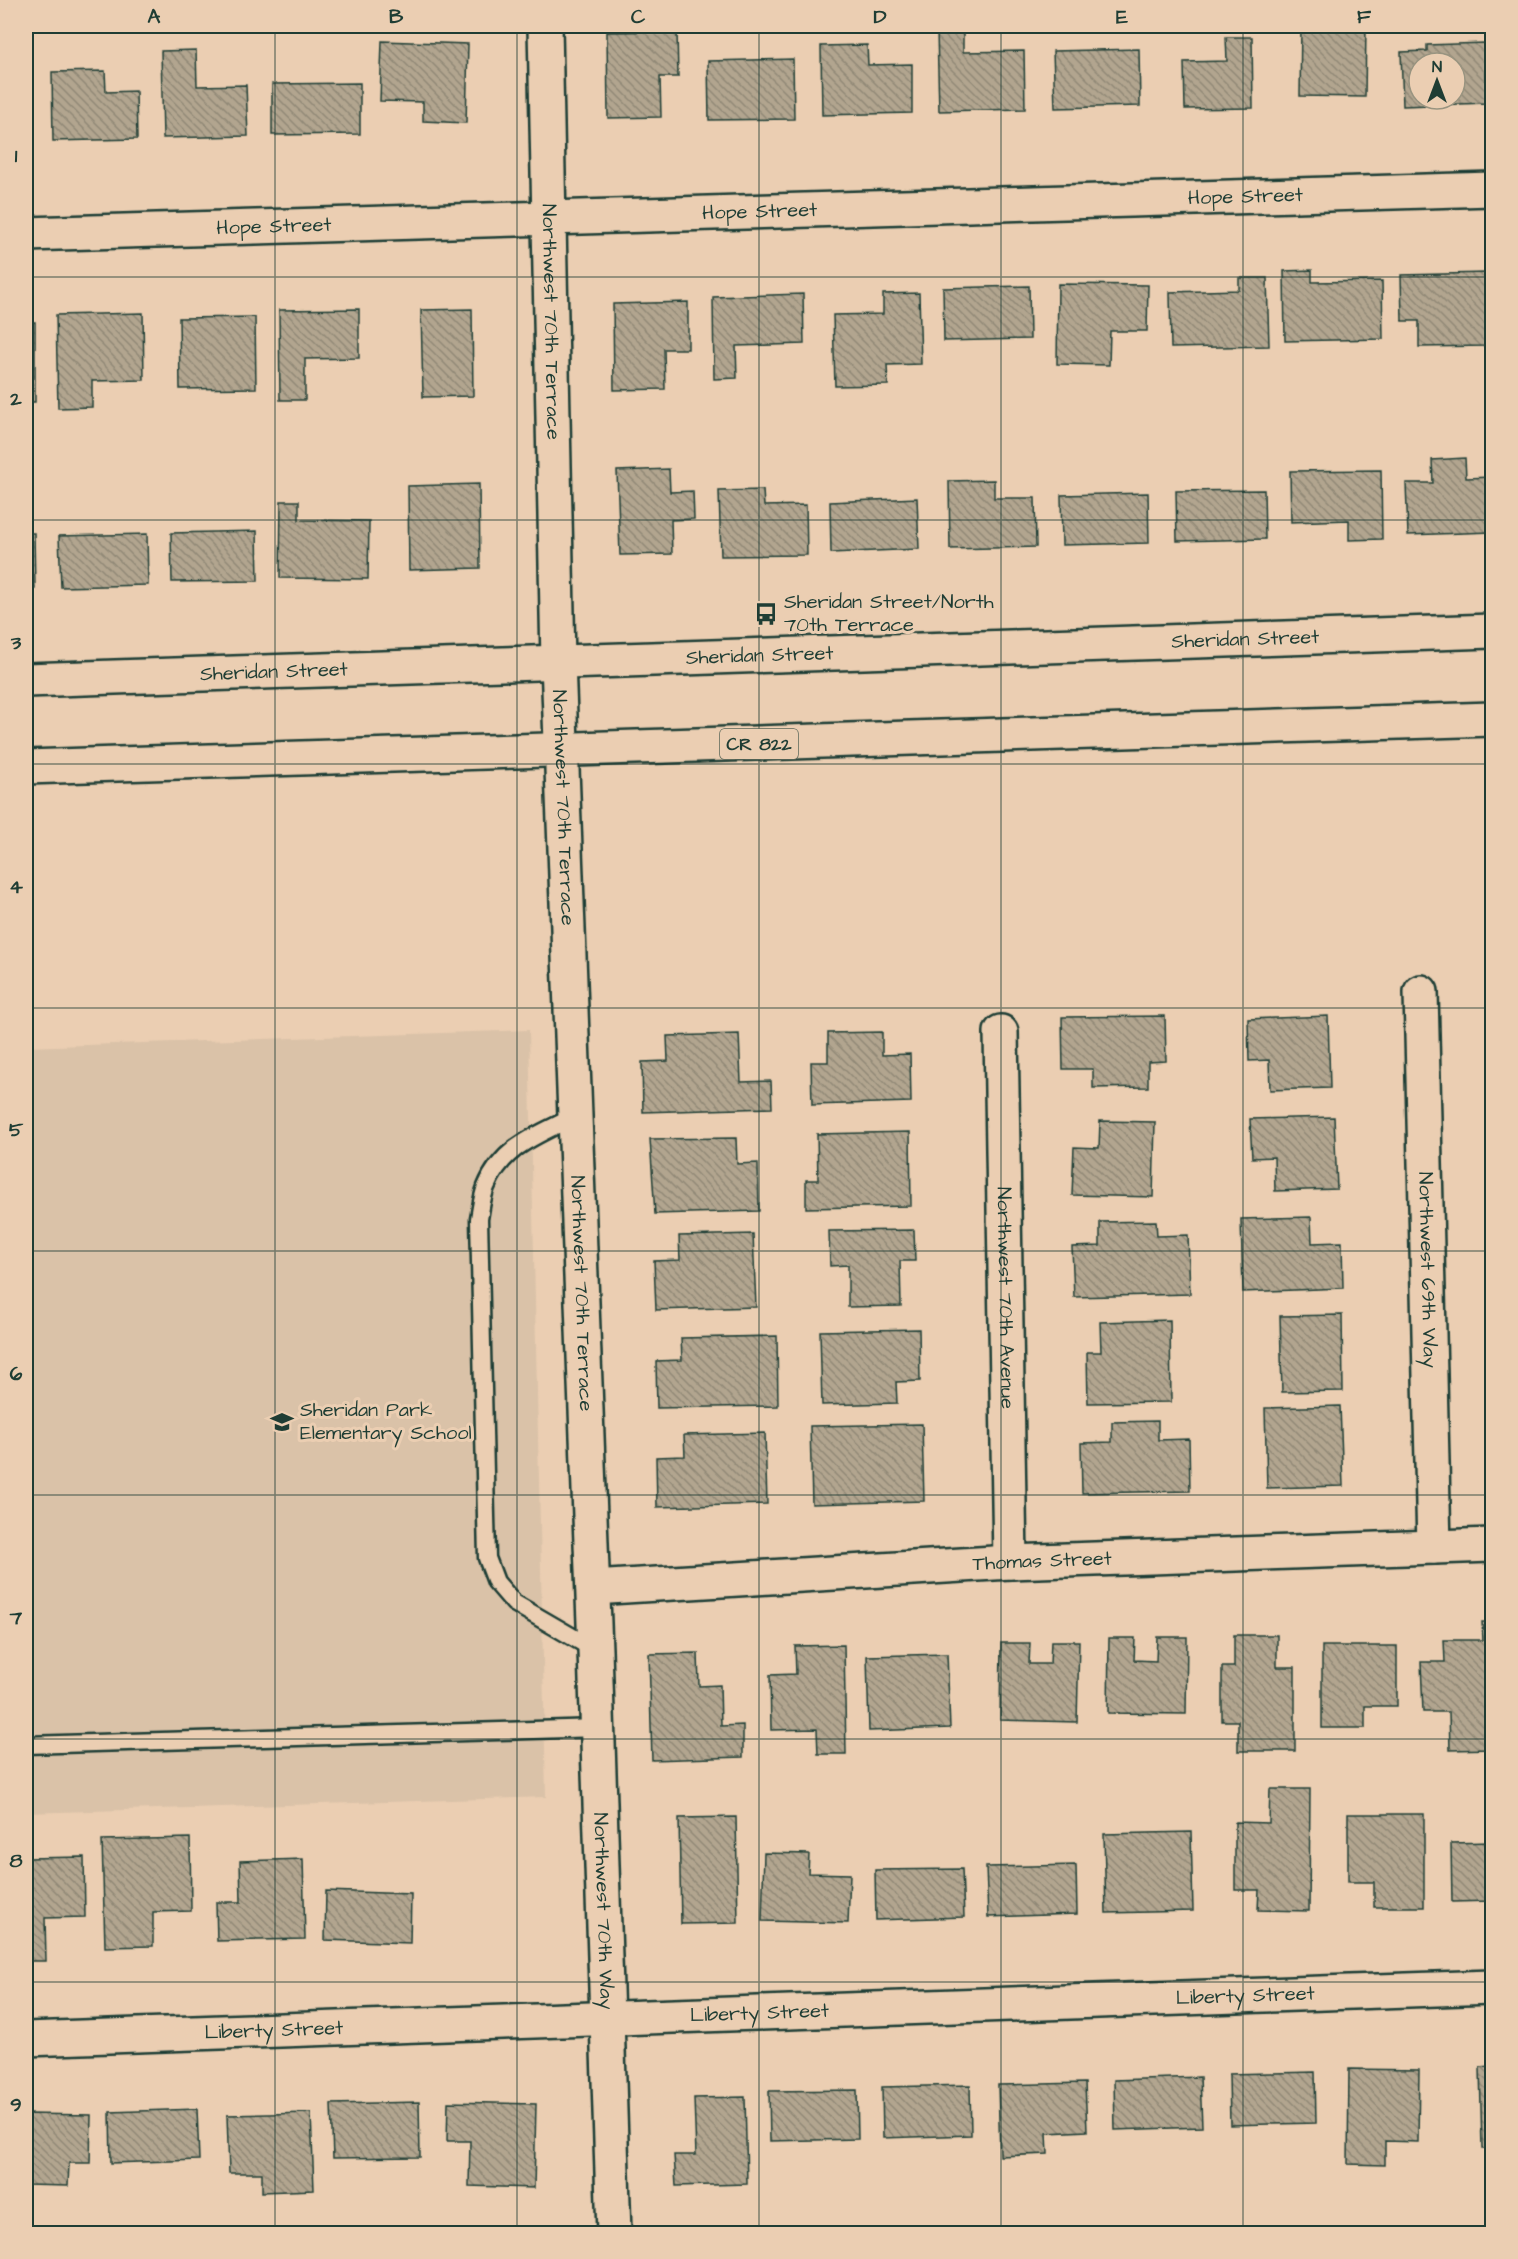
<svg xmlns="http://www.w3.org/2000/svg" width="1518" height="2259" viewBox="0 0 1518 2259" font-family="'Architects Daughter',sans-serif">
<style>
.built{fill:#dac2a8}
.building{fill:url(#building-back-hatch);stroke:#1f3d34;stroke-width:1.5;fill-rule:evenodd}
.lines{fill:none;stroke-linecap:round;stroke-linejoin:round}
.service-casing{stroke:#1f3d34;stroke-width:21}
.minor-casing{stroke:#1f3d34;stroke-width:38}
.primary-casing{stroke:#1f3d34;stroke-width:38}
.service{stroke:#ebceb2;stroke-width:16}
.minor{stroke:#ebceb2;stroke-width:33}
.primary{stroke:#ebceb2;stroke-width:33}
.grid{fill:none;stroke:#1f3d34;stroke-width:1.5;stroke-opacity:0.55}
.labels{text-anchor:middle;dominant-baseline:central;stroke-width:6;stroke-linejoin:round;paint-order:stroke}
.shield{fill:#ebceb2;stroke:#5c685a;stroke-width:1.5}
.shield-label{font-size:18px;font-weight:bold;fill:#1f3d34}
.street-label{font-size:20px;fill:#1f3d34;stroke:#ebceb2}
.poi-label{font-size:20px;fill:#1f3d34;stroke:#ebceb2;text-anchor:start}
.neatline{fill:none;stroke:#1f3d34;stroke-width:2}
.grid-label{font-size:20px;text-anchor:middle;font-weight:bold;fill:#1f3d34}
</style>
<defs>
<pattern id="building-back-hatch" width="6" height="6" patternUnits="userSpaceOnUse" patternTransform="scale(1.5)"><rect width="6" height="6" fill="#b2a58f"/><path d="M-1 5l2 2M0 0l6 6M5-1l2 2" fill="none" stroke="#908876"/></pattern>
</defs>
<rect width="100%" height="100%" fill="#ebceb2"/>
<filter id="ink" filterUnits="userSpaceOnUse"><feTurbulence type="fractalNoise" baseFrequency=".0167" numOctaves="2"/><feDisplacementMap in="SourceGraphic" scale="12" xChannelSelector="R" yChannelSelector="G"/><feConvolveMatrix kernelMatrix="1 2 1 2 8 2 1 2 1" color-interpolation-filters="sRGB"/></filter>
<g filter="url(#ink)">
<path class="built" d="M529,1030L546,1797L26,1813V1047Z"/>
<g class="building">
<path d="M1334,26H1366L1365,97L1300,96L1301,27L1334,28Z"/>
<path d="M677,31L678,77H660L661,117L608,118L607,32Z"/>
<path d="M937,31H963V52L1024,51L1025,109L939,111Z"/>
<path d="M1226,37H1252L1253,108L1185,109L1184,62L1227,61Z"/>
<path d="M382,41L468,44L466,123L423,121V102L380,101Z"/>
<path d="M1485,43L1487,103L1403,106L1401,52L1427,51V45ZM1419,63H1455V99H1419Z"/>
<path d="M867,45L868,65L912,64V113L822,115L821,46Z"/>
<path d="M1139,49L1140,106L1055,108L1053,51Z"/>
<path d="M196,50L197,86L246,85L248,136L163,138L161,51Z"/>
<path d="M793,59L794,119L709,120L708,61Z"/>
<path d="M105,71L106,92L136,91L137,139L53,141L52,72Z"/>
<path d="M360,83V134L272,135V84Z"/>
<path d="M26,87L28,141H26Z"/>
<path d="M1312,270V282L1382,281L1383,339L1285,341L1284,271Z"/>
<path d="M1486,273L1487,346L1419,347V321H1402L1401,275Z"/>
<path d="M1239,278H1267L1269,346L1171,348L1170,292L1239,290Z"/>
<path d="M1058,284L1148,285L1147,331H1110L1109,365L1057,364Z"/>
<path d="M1029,286L1030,339L944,341L943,288Z"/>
<path d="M919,293L921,364L887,365L888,385L835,386L833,315L883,314V294Z"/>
<path d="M803,294L804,344L736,346L737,378L714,379L713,297Z"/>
<path d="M688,302V349H664L665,389L614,390L613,304Z"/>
<path d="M359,309V358L305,359V400H280L279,310Z"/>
<path d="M472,309L473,396L423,397L421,310Z"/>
<path d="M143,313L144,380L92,381V407L58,408L56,315Z"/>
<path d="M255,317L256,388L180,389L179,318Z"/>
<rect x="26" y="322" width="9" height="80"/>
<path d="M1465,458L1466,478L1492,477V532L1408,535L1406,483H1433L1432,460Z"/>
<path d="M669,469L670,492L693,491L694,519L671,520L672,554L620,555L617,471Z"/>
<path d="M1381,470L1382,539L1349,540V520L1291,522L1290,471Z"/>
<path d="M994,480V498H1035L1036,547L950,549L949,481Z"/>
<path d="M479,484L480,568L409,570L408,486Z"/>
<path d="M763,490L764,506L806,505L807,555L721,556L719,491Z"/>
<path d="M1264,490L1265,539L1177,541L1176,491Z"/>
<path d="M1148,493L1149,543L1062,545L1061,495Z"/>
<path d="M917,498L919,549L831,553L830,502Z"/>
<path d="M281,501H299V520L369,521L368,579L280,578Z"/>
<path d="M257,531L258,581L172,582L171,533Z"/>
<path d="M26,533H34L35,589H26Z"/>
<path d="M147,534L148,585L61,587L59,536Z"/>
<path d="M1165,1016L1166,1061L1148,1062V1087L1093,1088V1069H1063L1062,1017Z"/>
<path d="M1328,1016L1330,1088L1270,1090L1269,1060L1249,1061L1248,1019Z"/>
<path d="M882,1032V1055L910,1054L911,1102L812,1105L811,1062H828V1033Z"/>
<path d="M739,1034L741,1082L771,1081L772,1108L643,1112L642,1062L668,1061L667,1036Z"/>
<rect x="1489" y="1104" width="3" height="33"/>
<path d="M1334,1117L1337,1189L1275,1191L1274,1157L1252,1158L1250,1119Z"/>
<path d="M1100,1121L1155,1122L1153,1197L1072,1195L1074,1147L1099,1148Z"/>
<path d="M910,1132L911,1206L806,1208V1180H818L817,1134Z"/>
<path d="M736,1138L737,1164L758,1163L759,1211L655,1214L650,1139Z"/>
<path d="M1311,1217L1312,1243L1342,1242L1343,1288L1243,1292L1241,1219Z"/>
<path d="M1156,1221L1157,1236L1188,1235L1190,1294L1074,1297L1072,1247L1100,1246V1222Z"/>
<path d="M914,1230L915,1261H900L901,1306L848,1307V1265L830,1266L829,1231Z"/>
<path d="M753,1234L756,1307L656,1310L654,1261L680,1260L679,1236Z"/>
<path d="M1342,1315L1343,1391L1282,1392L1280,1316Z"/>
<path d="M1170,1320L1171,1402L1088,1403L1087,1352H1101L1100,1322Z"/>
<path d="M919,1329L920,1381L896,1382L897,1403L822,1405L820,1331Z"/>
<path d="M777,1336L778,1406L657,1408L656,1361L682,1360L681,1338Z"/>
<path d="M1340,1406L1343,1486L1267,1488L1265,1408Z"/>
<path d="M1158,1421V1440L1189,1439L1190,1491L1082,1493L1081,1443L1112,1442V1422Z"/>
<path d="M922,1424L924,1501L812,1504L810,1426Z"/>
<path d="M765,1433L767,1504L657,1507L656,1457L685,1456L684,1435Z"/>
<path d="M1482,1622H1492V1749L1450,1750L1449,1712H1423L1421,1662H1445L1444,1640H1483Z"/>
<path d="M1234,1635H1277V1667H1295V1751H1238V1721H1222V1667H1234Z"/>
<path d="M1157,1637H1187L1186,1714L1108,1713L1109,1638H1135L1134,1660L1156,1661Z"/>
<path d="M1051,1641H1079L1077,1722L1000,1720L1001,1643H1030L1029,1664H1050Z"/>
<path d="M844,1645L846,1754H818L817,1729L771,1730L770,1675L796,1674L795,1646Z"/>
<path d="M1322,1646H1397V1706H1365V1728H1322Z"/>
<path d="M698,1653L699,1686L720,1685L721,1726L743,1725V1757L652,1760L649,1654Z"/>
<path d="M947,1654L950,1728L869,1731L867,1656Z"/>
<path d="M1270,1789H1310L1309,1911L1258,1910L1259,1890H1235V1822L1269,1823Z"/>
<path d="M1348,1814H1424V1907H1374V1882H1348Z"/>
<path d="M736,1817L738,1923L681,1924L679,1818Z"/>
<path d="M1191,1832L1193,1911L1106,1913L1104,1834Z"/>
<path d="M190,1838L191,1911L153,1912V1946L105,1947L102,1840Z"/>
<path d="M1492,1842V1901L1452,1902L1451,1843Z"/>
<path d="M764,1853L809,1854L808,1873L850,1874L848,1923L762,1921Z"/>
<path d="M84,1857L85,1917L45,1918L46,1961H26V1858Z"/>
<path d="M303,1859L305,1939L217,1941L216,1902H241L240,1861Z"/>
<path d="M1076,1865L1077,1914L988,1917L986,1867Z"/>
<path d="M962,1869L964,1917L876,1920L875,1870Z"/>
<path d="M326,1891L411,1894L410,1943L325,1940Z"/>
<path d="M1492,2066V2149H1482L1480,2067Z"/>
<path d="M1349,2069L1419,2070L1418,2142L1385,2141V2165L1348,2164Z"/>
<path d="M1315,2072L1316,2123L1230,2125L1229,2074Z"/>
<path d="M1200,2077L1202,2127L1115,2130L1114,2080Z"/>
<path d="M1085,2083L1087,2131L1047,2133L1048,2154L1000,2156L998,2085Z"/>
<path d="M970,2085L971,2135L883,2138L882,2087Z"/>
<path d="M857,2090L858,2139L770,2141L769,2091Z"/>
<path d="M745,2097L747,2184L676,2186L674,2155H696L694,2098Z"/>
<path d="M419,2102L420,2157L333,2158L331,2104Z"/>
<path d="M448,2102L536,2104L534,2188L469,2186L470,2141H447Z"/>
<path d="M197,2109L199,2160L111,2163L110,2112Z"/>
<path d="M311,2113L314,2190L262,2192V2173H229L227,2115Z"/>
<path d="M26,2114L91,2115L90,2163H69L68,2186L26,2185Z"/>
</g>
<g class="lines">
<g class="service-casing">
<g id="service">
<path d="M575,1116C539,1135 503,1145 486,1187C482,1197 481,1208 479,1219L487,1558L496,1582L514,1603L595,1650"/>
<path d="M26,1745L598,1728"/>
</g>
</g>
<g class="minor-casing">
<g id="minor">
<path id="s1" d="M545,26L558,662L595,1650L614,2234"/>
<path id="s2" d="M26,234L1492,189"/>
<path id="s3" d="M1421,992L1434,1547"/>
<path id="s4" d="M1001,1032L1010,1562"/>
<path id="s5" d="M593,1588L1010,1562L1492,1545"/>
<path id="s6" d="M26,2039L1492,1987"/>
</g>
</g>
<g class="primary-casing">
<g id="primary">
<path id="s7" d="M26,680L1492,631"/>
<path d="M26,767L1492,719"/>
</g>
</g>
<use href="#service" class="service"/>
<use href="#minor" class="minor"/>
<use href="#primary" class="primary"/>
</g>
</g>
<path class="grid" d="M275,26V2234M517,26V2234M759,26V2234M1001,26V2234M1243,26V2234M26,277H1492M26,520H1492M26,764H1492M26,1008H1492M26,1251H1492M26,1495H1492M26,1739H1492M26,1982H1492"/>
<defs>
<g id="bus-bare" transform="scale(1.8)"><path d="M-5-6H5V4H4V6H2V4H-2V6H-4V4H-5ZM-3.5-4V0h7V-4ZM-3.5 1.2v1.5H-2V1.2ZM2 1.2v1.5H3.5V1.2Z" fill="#1f3d34" stroke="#ebceb2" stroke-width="2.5" paint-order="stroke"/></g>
<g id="school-bare" transform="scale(1.8)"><path d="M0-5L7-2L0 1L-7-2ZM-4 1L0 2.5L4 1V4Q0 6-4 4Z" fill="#1f3d34" stroke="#ebceb2" stroke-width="2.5" paint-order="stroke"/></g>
</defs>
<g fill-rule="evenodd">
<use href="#bus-bare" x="766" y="614"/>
<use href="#school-bare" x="282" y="1422"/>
</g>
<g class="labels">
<rect class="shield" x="720" y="729" width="78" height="30" rx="4.5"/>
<g class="shield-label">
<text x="759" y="744">CR 822</text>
</g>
<g class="street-label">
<text stroke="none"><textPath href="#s2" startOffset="1220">Hope Street</textPath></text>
<text stroke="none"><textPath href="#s2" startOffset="734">Hope Street</textPath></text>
<text stroke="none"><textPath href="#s2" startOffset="248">Hope Street</textPath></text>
<text stroke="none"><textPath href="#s1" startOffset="296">Northwest 70th Terrace</textPath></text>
<text stroke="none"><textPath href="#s7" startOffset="1220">Sheridan Street</textPath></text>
<text stroke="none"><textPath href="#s7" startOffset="734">Sheridan Street</textPath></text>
<text stroke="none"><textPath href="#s7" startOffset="248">Sheridan Street</textPath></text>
<text stroke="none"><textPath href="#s1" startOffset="782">Northwest 70th Terrace</textPath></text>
<text stroke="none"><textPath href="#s3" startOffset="278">Northwest 69th Way</textPath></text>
<text stroke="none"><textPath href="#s1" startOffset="1268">Northwest 70th Terrace</textPath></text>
<text stroke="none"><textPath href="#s4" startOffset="266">Northwest 70th Avenue</textPath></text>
<text stroke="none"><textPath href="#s5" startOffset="450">Thomas Street</textPath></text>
<text stroke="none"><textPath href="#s1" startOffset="1886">Northwest 70th Way</textPath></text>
<text stroke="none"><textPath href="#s6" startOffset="1220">Liberty Street</textPath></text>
<text stroke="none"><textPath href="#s6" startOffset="734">Liberty Street</textPath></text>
<text stroke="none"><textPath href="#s6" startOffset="248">Liberty Street</textPath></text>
</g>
<g class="poi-label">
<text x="784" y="602">Sheridan Street/North<tspan x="784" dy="23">70th Terrace</tspan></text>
<text x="300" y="1410">Sheridan Park<tspan x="300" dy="23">Elementary School</tspan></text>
</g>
</g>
<rect width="1518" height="2259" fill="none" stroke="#ebceb2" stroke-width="66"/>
<g transform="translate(1437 81)"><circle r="28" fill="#ebceb2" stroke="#999480" stroke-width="1.5"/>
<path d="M0-4.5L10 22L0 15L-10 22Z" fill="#1f3d34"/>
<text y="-9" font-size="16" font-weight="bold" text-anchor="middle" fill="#1f3d34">N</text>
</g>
<rect x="33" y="33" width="1452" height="2193" class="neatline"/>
<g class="grid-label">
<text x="154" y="23">A</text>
<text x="396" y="23">B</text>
<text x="638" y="23">C</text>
<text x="880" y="23">D</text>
<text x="1122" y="23">E</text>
<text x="1364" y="23">F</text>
<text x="16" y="162">1</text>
<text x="16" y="405">2</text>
<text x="16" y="649">3</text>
<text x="16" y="893">4</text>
<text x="16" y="1136">5</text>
<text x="16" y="1380">6</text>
<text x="16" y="1624">7</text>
<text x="16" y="1867">8</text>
<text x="16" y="2111">9</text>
</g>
</svg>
